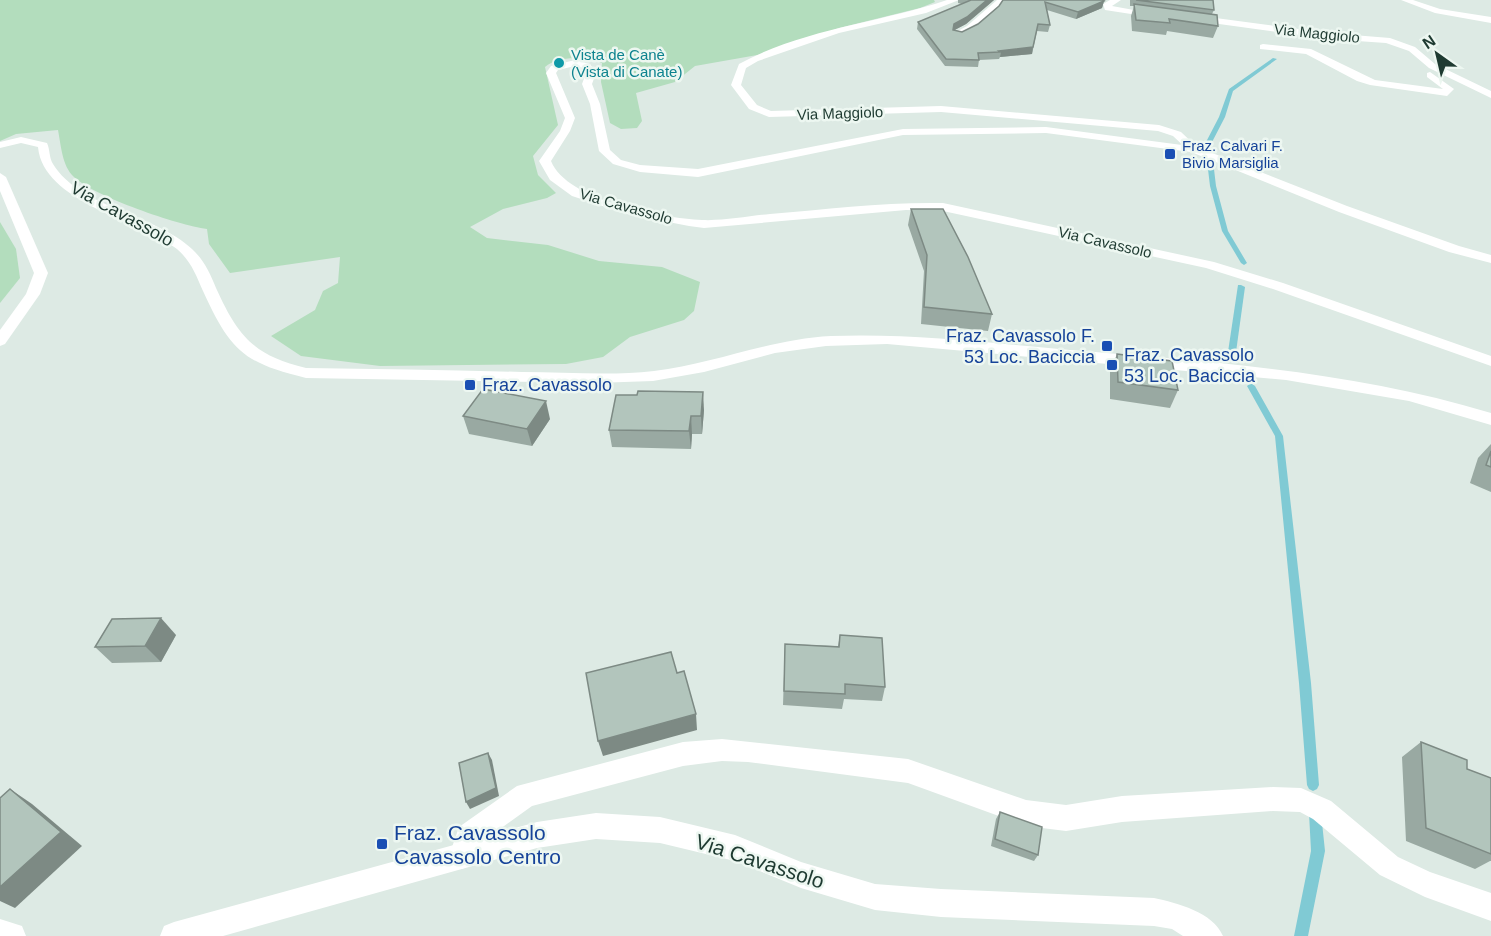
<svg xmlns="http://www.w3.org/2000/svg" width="1491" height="936" viewBox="0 0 1491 936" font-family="Helvetica,sans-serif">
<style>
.green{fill:#b3ddbd}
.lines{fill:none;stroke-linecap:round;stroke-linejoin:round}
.stream{fill:#80cad4;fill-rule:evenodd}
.minor{fill:#fff;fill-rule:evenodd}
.secondary{fill:#fff;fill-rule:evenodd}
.wall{fill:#99a9a2}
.shaded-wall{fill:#7d8a84}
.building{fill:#b2c5bc;stroke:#7d8a84;stroke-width:1.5}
.culture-dot{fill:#0f9aa8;stroke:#edf7f1;stroke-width:2}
.transit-dot{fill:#1a4fb4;stroke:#edf7f1;stroke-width:2}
.labels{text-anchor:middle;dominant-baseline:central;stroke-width:5;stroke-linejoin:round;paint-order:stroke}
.far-street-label{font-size:15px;fill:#1e3a31;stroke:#edf7f1}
.far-culture-label{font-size:15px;fill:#0d838f;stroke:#edf7f1;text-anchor:start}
.far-transit-label{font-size:15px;fill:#164399;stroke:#edf7f1;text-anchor:start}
.street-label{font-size:18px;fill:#1e3a31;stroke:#edf7f1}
.transit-label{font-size:18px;fill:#164399;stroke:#edf7f1;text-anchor:start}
.near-transit-label{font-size:21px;fill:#164399;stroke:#edf7f1;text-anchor:start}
.near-street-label{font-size:21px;fill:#1e3a31;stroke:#edf7f1}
</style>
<rect width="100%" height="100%" fill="#ddeae4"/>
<g class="green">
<path d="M0,0H934L935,2L920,8L839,28L763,54L695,66L675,82L636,93L642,121L637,128L621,129L610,123L601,82L602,63C585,57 559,55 545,67L558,125L533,156L538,175L556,193L547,198L503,209L470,227L487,238L548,245L599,261L662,267L700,282L694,311L684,320L630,337L603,357L566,364L380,366L301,356L271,336L315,310L323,291L338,283L340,257L230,273L209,244L207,229C178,225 95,197 74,177C62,166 61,145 58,130L16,134L0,141Z"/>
<path d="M0,222L16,249L20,278L0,303Z"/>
</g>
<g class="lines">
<g class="stream">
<path d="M1273,58L1277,59L1233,91L1225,117L1211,144L1216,186L1228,231L1247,263L1244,265L1241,263L1222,231L1210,186L1205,144L1219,117L1229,89Z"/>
<path d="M1238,285H1241L1245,287L1236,352L1232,354L1228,352Z"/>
<path d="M1251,383L1255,386L1283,436L1311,683L1319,785L1317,789L1313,791L1309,789L1307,785L1299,683L1275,436L1247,386Z"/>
<path d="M1315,807L1319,809L1321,813L1325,851L1308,936H1294L1311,851L1309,813L1311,809Z"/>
</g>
<g class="minor">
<path d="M947,0H959L926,13L839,33L758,61L746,68L741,85L757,105L771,111L941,106L1159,125L1181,132L1199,149L1189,151L1173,136L1158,131L941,112L769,117L749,109L731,85L739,64C803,29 879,23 947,0Z"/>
<path d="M997,0H1006C995,12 972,38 954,37V33L967,26Z"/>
<path d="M1110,0H1121L1112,6L1161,15L1157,18L1105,10L1103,4Z"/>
<path d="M1401,0H1413L1440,9L1491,17V23L1435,13Z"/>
<path d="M1193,15L1328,33L1390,38L1415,47L1435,64L1491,91V98L1429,68L1409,51L1386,43L1328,39L1190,20Z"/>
<path d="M1263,44L1311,49L1375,80L1443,89L1427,77V73L1430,72L1454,89L1447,96L1370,85L1357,81L1306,54L1260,49V45Z"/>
<path d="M722,739L908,759L1026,800L1066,805L1122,796L1273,787L1301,788L1331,801L1398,857L1430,872L1491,893V921L1425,897L1380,875L1313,819L1300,812L1273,811L1122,822L1066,831L1026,826L908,783L748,762L722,761L683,766L532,806L479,844L471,865L462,869L453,865L449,856L459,827L517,786L683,742Z"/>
</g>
<g class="secondary">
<path d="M575,60L590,64L596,73L592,84L600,104L610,150L621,160L640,165L698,169L903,129L1046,127L1197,147L1347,206L1459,246L1491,255V263L1449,252L1339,212L1191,152L1046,133L903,135L698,177L640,172L613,164L599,151L590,104L582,84L586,73L583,68L575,66L558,70L556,73L575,118L570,131L551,161C567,201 662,218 702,220C724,221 748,216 770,214C828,209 885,202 943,203L1214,262L1283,283L1491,356V366L1273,289L1206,268L943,211L906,210L704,228L689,226L627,214L572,196L550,180L539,161L560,131L565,118L546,73L551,66Z"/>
<path d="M21,137L47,143C50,149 49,158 53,164C80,208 155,214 192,249C204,260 210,273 216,288C238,336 253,355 306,368C378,369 450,370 522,372C566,372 611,376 654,371C714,364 770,339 831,336C911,333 991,343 1070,350C1213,362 1354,371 1491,413V425L1409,401L1286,380L887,344L826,346L775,353L704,372L653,381L595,383L306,378C243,363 230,350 203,291C196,275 191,261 177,249C138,220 43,202 38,147L21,143L0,148V142Z"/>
<path d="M0,173L6,177L48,273L40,294L5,344L0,346V330L26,294L34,273L0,191Z"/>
<path d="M596,813L660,817L735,835L801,862L875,884L941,889L1154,898C1177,903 1213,912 1223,936H1183L1172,929L1154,926L941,917L875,910L801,888L735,861L660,843L596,839L537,848L223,936H160L164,926L174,922L537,822Z"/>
<path d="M0,919L22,926L26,936H0Z"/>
</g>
</g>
<g class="wall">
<path d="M958,0H994L966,24L954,30L962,32L978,24L999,6L1003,0L1104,1L1102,8L1076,19L1047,10L1050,25L1048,32L1037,31L1032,54L1000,57L999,59L979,60L978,67L945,66L917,29L918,22L962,4L958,3Z"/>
<path d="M1130,0H1213L1214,10L1212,14L1218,26L1213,38L1167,31L1166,35L1132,31L1131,16L1134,6H1130Z"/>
<path d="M911,209L992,314L988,331L921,324L924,271L908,225Z"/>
<path d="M1117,354L1178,390L1170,408L1110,399V372Z"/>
<path d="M704,410L702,434H692L691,449L612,447L609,430Z"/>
<path d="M463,416L550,419L532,446L469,434Z"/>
<path d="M1491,444V492L1470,483L1478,458Z"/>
<path d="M176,635L161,662L112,663L95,647Z"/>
<path d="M840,635L885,687L882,701L844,699L842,709L783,705L785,644L838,646Z"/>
<path d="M1421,742L1467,769L1491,778V861H1490L1475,869L1406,841L1402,757Z"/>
<path d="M1000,812L1038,855L1034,861L991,846L996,819Z"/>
</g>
<g class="shaded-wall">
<path d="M987,0H994L966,24L953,31L954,24Z"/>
<path d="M1102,0H1106L1104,1L1102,8L1076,19L1078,12Z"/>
<path d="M1033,47L1032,54L1000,57L1001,52L999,51Z"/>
<path d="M703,392L704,410L702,434L701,416Z"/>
<path d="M546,401L550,419L532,446L527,429Z"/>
<path d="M691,416L692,434L691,449L689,431Z"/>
<path d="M161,618L176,635L161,662L145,646Z"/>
<path d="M696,714L697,730L603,756L598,741Z"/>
<path d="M488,753L492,760L499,796L470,809L466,802Z"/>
<path d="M10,789L32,804L82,846L15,908L0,901V887Z"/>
</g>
<g class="building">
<path d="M971,0H987L967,17L954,24L953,30L962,32L978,24L999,6L1003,0H1103L1104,1L1078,12L1045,2L1050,25L1038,24L1033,47L999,51L1001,52L978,53L979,60L946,59L918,22Z"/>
<path d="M1136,0H1213L1214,10Z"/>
<path d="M1134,4L1217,15L1218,26L1169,19L1170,23L1136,20Z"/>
<path d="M911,209H943L968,257L992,314L924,307L927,255Z"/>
<path d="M1117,354L1172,361L1178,390L1118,382Z"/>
<path d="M483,389L546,401L527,429L463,416Z"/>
<path d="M638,391L703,392L701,416H691L689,431L609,430L616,395H637Z"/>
<path d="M1491,451V467L1486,465Z"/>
<path d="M161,618L145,646L95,647L112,619Z"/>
<path d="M840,635L882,638L885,687L845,684V694L784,691L785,644L839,647Z"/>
<path d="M671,652L677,673L684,671L696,714L598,741L586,673Z"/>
<path d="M1421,742L1467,760V769L1491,778V854L1426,828Z"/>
<path d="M488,753L496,788L466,802L459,763Z"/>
<path d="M10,789L61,832L0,887V798Z"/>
<path d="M1000,812L1042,827L1038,855L995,839Z"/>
</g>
<circle class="culture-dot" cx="559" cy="63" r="6"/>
<g class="transit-dot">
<rect x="1164" y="148" width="12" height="12" rx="3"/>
<rect x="1101" y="340" width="12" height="12" rx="3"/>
<rect x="1106" y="359" width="12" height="12" rx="3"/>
<rect x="464" y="379" width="12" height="12" rx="3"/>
<rect x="376" y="838" width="12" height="12" rx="3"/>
</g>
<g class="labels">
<g class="far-street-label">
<text transform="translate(1317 33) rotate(6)">Via Maggiolo</text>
<text transform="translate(840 113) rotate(-2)">Via Maggiolo</text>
<text transform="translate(626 206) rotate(16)">Via Cavassolo</text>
<text transform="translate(1105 242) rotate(13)">Via Cavassolo</text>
</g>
<g class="far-culture-label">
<text x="571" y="54">Vista de Canè<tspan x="571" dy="17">(Vista di Canate)</tspan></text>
</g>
<g class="far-transit-label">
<text x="1182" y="145">Fraz. Calvari F.<tspan x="1182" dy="17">Bivio Marsiglia</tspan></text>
</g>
<g class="street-label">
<text transform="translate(122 214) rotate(29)">Via Cavassolo</text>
</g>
<g class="transit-label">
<text x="1095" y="336" text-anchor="end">Fraz. Cavassolo F.<tspan x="1095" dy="21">53 Loc. Baciccia</tspan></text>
<text x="1124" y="355">Fraz. Cavassolo<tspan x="1124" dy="21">53 Loc. Baciccia</tspan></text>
<text x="482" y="385">Fraz. Cavassolo</text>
</g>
<g class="near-transit-label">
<text x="394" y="832">Fraz. Cavassolo<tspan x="394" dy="24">Cavassolo Centro</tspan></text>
</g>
<g class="near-street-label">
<text transform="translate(760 861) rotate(18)">Via Cavassolo</text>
</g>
</g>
<g transform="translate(1437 54) rotate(326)" stroke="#edf7f1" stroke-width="4.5" paint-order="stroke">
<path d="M0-4.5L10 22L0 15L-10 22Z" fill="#1e3a31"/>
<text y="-9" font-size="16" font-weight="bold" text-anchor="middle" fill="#1e3a31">N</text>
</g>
</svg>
